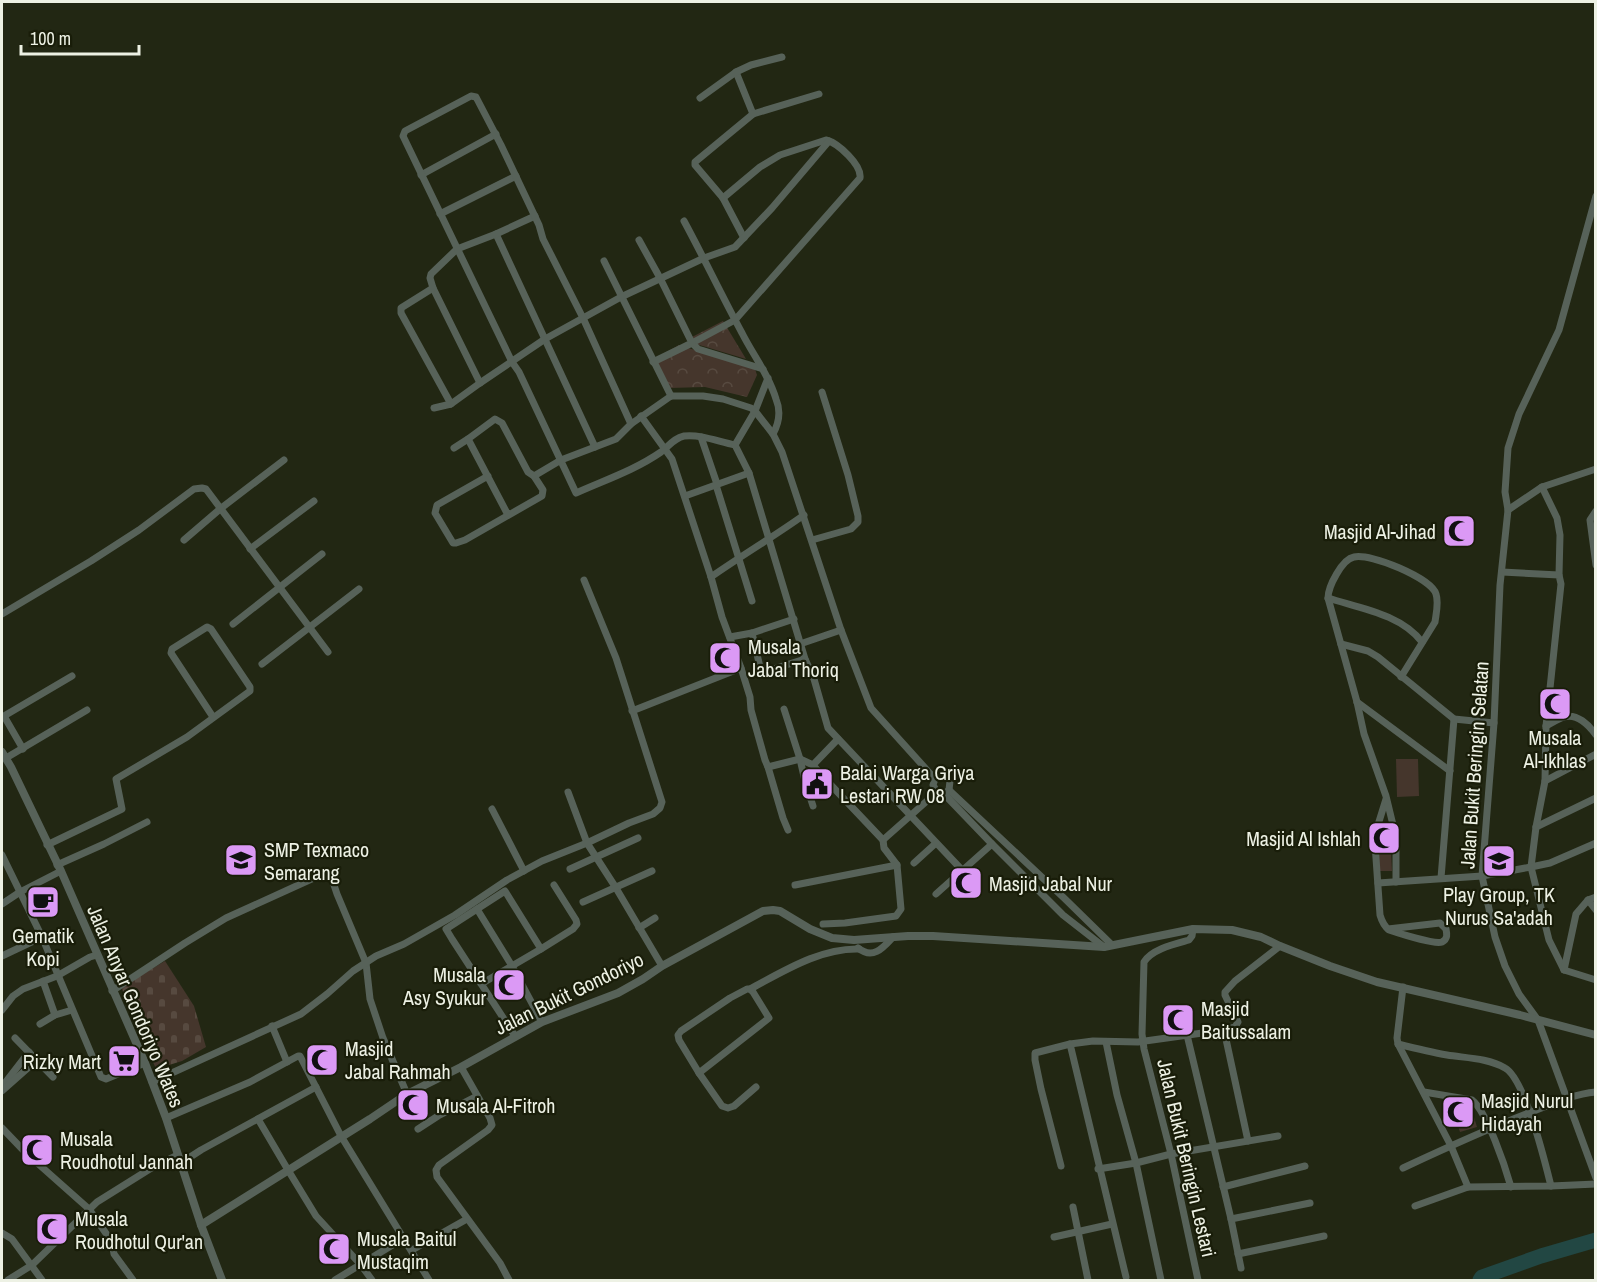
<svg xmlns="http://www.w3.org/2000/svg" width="1597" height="1282" viewBox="0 0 1597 1282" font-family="'Archivo Narrow',sans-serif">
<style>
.grass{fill:#45362c}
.cemetery{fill:url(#cemetery-stones)}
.park{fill:url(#park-crowns)}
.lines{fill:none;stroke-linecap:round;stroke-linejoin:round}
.river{stroke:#224743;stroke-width:15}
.minor{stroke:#576259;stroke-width:7}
.tertiary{stroke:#576259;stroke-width:8}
.labels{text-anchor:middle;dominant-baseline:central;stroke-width:4.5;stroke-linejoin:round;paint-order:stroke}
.poi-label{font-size:20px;fill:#edf1e4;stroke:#191d09;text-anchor:start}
.street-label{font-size:20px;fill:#edf1e4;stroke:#191d09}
</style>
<defs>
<pattern id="cemetery-stones" width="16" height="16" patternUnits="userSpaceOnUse" patternTransform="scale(1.5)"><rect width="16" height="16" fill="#45362c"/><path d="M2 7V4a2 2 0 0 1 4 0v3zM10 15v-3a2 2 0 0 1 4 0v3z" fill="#574a40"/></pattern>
<pattern id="park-crowns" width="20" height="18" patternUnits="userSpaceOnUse" patternTransform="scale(1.5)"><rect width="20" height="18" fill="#45362c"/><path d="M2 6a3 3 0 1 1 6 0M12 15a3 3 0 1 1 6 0" fill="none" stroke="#574a40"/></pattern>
</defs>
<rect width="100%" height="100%" fill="#222713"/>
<g class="grass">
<path d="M1396,759H1418L1419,796L1397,797Z"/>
<path d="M1391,850L1392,871H1379L1378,851Z"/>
<path d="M1474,1117L1477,1127L1460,1132L1457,1123Z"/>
</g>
<path class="cemetery" d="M165,961L194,1006L206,1047L182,1061L156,1069L121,987Z"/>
<g class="park">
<path d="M723,321L746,359L696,344L692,337Z"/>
<path d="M679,345L755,369L757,375L747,397L705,387L669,388L654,359Z"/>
</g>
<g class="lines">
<path class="river" d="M1480,1280L1482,1277L1541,1256L1596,1240"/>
<g class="minor">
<path d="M736,72L753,114"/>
<path d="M700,98L736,72L751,65L782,57"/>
<path d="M421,175L496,134"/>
<path d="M723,198L760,167L780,155L826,140C838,143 862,165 860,178L735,320L692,343L698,349L763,369"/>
<path d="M440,214L516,176"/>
<path d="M684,221C704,258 722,296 742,333C753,355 769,375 776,399C781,411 779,423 773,434"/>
<path d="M496,234L595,447"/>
<path d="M744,238L723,198L695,165V162L753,114L819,94"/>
<path d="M639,240L660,278L692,343L653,362"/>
<path d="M604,261L671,396"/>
<path d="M433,288L480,383"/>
<path d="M451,404L401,313V308L433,288L430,278L431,274L457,249L496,234L535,216"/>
<path d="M434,408L451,404L480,383L545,339L621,297L704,258L735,247L772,208L829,141"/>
<path d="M641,416L672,459L711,577L722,617L741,668L750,697L751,710L765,760L768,767L783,818L788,830"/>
<path d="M631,424L583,318L543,239L539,225L501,145L476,97L471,96L405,131L403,136L512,362L519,372L576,493C605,480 635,470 661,452C669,446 674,438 684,436C701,434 719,442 735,445L749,473L805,659L814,679L828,728L962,870"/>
<path d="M701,437L717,484"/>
<path d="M735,445L755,411L768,378"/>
<path d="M454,448L468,439"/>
<path d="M1596,469L1542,487L1508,510L1500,585L1494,723L1482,876L1495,937L1505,966L1519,994L1538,1020L1596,1178"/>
<path d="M488,476L437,505L435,513L453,543H456L465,540L542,496L543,490L534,476L528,472L502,423L495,419L468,439L508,515"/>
<path d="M534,476L561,460L616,439L631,424L671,396H703L723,399L751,408L755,411L773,434L782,452L841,630L871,708L935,779"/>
<path d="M716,485L752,601"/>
<path d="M1542,487L1557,518L1560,535L1559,575"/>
<path d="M685,496L749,473"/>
<path d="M1508,510L1505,492L1508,448L1519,414L1559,330L1596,196"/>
<path d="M1596,511L1590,520L1596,565"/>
<path d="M184,540L220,509L284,460"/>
<path d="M812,540L851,529L858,522V516L848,475L822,392"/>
<path d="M250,549L314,501"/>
<path d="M1502,572L1559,575L1561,584L1546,726L1545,781L1536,827L1531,867L1549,940L1564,970L1596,980"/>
<path d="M711,577C741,556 773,537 804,515"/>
<path d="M1328,598C1359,608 1401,614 1422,642"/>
<path d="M2,614L91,561L139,530L194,489L202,488L206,489L328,652"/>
<path d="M233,624L322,554"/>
<path d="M752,633L760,667L767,671L805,659"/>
<path d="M730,637L752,633L794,619"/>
<path d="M800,644L841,630"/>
<path d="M1341,644L1368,651L1378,657L1454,719L1494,723"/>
<path d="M262,664L359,589"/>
<path d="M1357,702L1450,771"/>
<path d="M632,711L741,668"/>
<path d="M1546,726C1552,723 1558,719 1564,717C1577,713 1589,725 1596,735"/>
<path d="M23,749L4,716L72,676"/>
<path d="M6,758L87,710"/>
<path d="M800,759L813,765L829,783L883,840L884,848L897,865L901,909L896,916L845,923L823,924"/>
<path d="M800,759L805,781L813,806"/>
<path d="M813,765L838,739"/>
<path d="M768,767L800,759L784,709"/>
<path d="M1545,781L1596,754"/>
<path d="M949,790L1063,897L1112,945"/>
<path d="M568,792L587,843L616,888L662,966"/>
<path d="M944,794L949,790L950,781L947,778L940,776L935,779L933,785L937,792L944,794L992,844L1063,915L1104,947"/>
<path d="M1386,799L1377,828L1375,844L1380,915C1382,922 1384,926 1389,930C1398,933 1435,945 1442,942C1448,939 1447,934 1446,929L1440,923L1388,929"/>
<path d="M492,809L524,871"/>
<path d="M1536,827L1596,798"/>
<path d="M883,840L937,792"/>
<path d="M47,845L120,810L122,809L116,779L187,737L250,691V687L211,629L207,627L172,649L171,653L213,717"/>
<path d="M2,855L42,937L101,1077L106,1079L145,1063"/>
<path d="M914,863L936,843"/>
<path d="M57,865L104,844L147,822"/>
<path d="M570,869L638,838"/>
<path d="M1441,878L1454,719"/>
<path d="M1396,882V846L1394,829L1386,796L1364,734L1357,702L1328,598C1328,587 1342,559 1354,557C1371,553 1431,578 1436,594C1439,603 1436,614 1435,622L1401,677"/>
<path d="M1378,883L1482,876L1531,867L1550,863L1596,843"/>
<path d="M795,885L897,865"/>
<path d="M936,894L992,844"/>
<path d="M1588,900L1596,910"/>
<path d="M583,902L652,871"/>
<path d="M2,904L20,892L61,871"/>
<path d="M477,909L512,966L542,1022"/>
<path d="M639,928L655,918"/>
<path d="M1193,929L1192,936L1189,940C1175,944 1152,949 1144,962L1142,1034L1144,1049L1171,1154L1198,1280"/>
<path d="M858,948C873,960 883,948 893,937"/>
<path d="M541,949L573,929L577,924L576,920L554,885"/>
<path d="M2,956L42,937"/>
<path d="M1564,970L1576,914L1588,900L1596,897"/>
<path d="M43,981L55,1015"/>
<path d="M481,984L541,949L505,891L446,929L452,939L515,1036"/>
<path d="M1403,987L1397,1038L1398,1044L1451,1146L1468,1187"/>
<path d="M747,989H750L753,992L769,1018L699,1073L679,1040L678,1035L681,1031L730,998Z"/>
<path d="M750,989C784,971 820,948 859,949"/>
<path d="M112,991L185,943L226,918L327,872L331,876L337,894L366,963L370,999L383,1038L407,1094"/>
<path d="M2,1010L13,996L23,989L57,976L90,957L97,955"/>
<path d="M40,1024L55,1015L72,1010"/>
<path d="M272,1026L287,1062"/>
<path d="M1224,1030L1248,1141"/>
<path d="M1187,1035L1231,1219L1241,1268"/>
<path d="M15,1038L53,1077"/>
<path d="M1106,1042L1117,1095L1136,1163L1161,1280"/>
<path d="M1070,1044L1126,1277"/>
<path d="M1398,1044C1414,1048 1430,1052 1447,1055C1465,1058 1488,1058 1505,1068C1525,1079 1545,1162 1551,1186"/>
<path d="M461,1067L490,1118L492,1125L488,1130L439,1165L436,1170L437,1177L500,1263L509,1280"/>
<path d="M699,1073L722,1106L728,1108L734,1106L756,1087"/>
<path d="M152,1082L301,1014L327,994L353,971L376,956L404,944L455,915L507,880L542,861L587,843L629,823L653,814L660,808L662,802L616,658L584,580"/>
<path d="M5,1083L29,1052"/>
<path d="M2,1091L37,1060"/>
<path d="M1424,1092L1472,1100C1487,1112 1505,1166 1511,1187"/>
<path d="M166,1118L250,1082L298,1056H300L341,1136L429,1280"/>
<path d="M258,1119L288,1170L316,1216L361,1265L372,1280"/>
<path d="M2,1128L26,1153L89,1209L112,1242L114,1254L133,1280"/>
<path d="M418,1129L438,1116L477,1096"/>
<path d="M181,1163L201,1150L316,1087"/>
<path d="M1061,1166L1041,1089L1035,1060V1053L1070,1044L1093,1041L1138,1042L1224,1030L1235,1027L1238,1022L1225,995V992L1235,981L1280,946"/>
<path d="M1403,1168C1446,1148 1489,1128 1534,1111C1554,1103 1574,1094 1596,1092"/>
<path d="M1098,1169L1136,1163L1171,1154L1278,1136"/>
<path d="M1223,1187L1305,1166"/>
<path d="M1415,1206L1468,1187L1551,1186L1596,1184"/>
<path d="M1073,1207L1088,1280"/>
<path d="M1231,1219L1310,1203"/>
<path d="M2,1233L12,1239L42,1280"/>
<path d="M1054,1237L1112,1224"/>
<path d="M412,1250L467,1219"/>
<path d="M1238,1254L1324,1236"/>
<path d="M8,1280L32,1265L97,1202L153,1167L178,1155"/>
<path d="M335,1280L404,1238"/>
</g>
<g class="tertiary">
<path d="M2,752L11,767L61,871L145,1063L166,1118L201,1225L222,1280"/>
<path d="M201,1225L370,1119L407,1094L461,1067L542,1022L618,993L643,979L662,966L763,911L773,910L780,911L810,929L832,938L854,940L908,936H933L1104,947L1193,929L1232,930L1261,937L1280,946L1330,966L1377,982L1520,1015L1596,1035"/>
</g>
</g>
<defs>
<g id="mosque-square" transform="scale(1.725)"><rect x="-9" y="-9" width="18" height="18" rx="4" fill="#db99f5" stroke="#191d09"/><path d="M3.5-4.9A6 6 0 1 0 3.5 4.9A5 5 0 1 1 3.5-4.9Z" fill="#111"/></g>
<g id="civic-square" transform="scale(1.725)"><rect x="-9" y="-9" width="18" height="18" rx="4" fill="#db99f5" stroke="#191d09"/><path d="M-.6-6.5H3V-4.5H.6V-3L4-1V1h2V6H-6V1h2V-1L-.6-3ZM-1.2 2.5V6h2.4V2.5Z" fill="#111"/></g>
<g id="school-square" transform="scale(1.725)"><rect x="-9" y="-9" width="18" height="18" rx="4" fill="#db99f5" stroke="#191d09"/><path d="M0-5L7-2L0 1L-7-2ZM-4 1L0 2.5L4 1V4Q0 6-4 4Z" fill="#111"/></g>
<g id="cafe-square" transform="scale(1.725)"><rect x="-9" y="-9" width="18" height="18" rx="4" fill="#db99f5" stroke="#191d09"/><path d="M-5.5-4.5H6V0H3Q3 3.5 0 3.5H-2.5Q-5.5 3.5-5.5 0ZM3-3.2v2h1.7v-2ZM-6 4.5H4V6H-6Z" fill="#111"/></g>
<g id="supermarket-square" transform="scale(1.725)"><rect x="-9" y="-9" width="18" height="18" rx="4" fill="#db99f5" stroke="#191d09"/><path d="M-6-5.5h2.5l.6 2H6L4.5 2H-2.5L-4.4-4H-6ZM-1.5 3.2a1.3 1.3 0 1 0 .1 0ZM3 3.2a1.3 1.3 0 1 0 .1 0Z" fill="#111"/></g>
</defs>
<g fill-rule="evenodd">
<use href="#mosque-square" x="1459" y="531"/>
<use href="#mosque-square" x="725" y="658"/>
<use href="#mosque-square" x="1555" y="704"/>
<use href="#civic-square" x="817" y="784"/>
<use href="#mosque-square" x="1384" y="838"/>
<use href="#school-square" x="241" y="860"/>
<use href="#school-square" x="1499" y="861"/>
<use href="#mosque-square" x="966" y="883"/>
<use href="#cafe-square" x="43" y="902"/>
<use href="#mosque-square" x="509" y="985"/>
<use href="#mosque-square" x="1178" y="1020"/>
<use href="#mosque-square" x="322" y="1060"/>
<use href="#supermarket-square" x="124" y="1061"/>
<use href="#mosque-square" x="413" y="1105"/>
<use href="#mosque-square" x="1458" y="1112"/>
<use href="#mosque-square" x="37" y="1150"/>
<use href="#mosque-square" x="52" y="1229"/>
<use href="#mosque-square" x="334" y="1249"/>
</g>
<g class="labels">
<g class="poi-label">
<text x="1436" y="531" text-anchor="end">Masjid Al-Jihad</text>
<text x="748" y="646">Musala<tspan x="748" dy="23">Jabal Thoriq</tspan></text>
<text x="1555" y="737" text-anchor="middle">Musala<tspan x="1555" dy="23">Al-Ikhlas</tspan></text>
<text x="840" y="772">Balai Warga Griya<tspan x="840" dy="23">Lestari RW 08</tspan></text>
<text x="1361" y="838" text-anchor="end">Masjid Al Ishlah</text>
<text x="264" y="849">SMP Texmaco<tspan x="264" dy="23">Semarang</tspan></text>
<text x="989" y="883">Masjid Jabal Nur</text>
<text x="1499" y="894" text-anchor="middle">Play Group, TK<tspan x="1499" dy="23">Nurus Sa'adah</tspan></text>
<text x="43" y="935" text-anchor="middle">Gematik<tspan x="43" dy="23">Kopi</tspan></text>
<text x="486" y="974" text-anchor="end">Musala<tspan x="486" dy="23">Asy Syukur</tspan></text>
<text x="1201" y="1008">Masjid<tspan x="1201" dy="23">Baitussalam</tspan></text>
<text x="345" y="1048">Masjid<tspan x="345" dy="23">Jabal Rahmah</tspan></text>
<text x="101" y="1061" text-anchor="end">Rizky Mart</text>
<text x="1481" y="1100">Masjid Nurul<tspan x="1481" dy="23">Hidayah</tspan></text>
<text x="436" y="1105">Musala Al-Fitroh</text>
<text x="60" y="1138">Musala<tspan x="60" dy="23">Roudhotul Jannah</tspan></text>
<text x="75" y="1218">Musala<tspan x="75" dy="23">Roudhotul Qur'an</tspan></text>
<text x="357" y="1238">Musala Baitul<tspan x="357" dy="23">Mustaqim</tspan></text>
</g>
<g class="street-label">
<text transform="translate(1474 765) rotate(-86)">Jalan Bukit Beringin Selatan</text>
<text transform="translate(569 993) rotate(-26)">Jalan Bukit Gondoriyo</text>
<text transform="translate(136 1006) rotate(67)">Jalan Anyar Gondoriyo Wates</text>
<text transform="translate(1187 1158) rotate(77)">Jalan Bukit Beringin Lestari</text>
</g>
</g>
<rect width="1597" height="1282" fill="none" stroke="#edf1e4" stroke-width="6"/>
<path d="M21 45v9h118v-9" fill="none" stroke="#edf1e4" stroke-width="3"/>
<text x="30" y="45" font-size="18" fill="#edf1e4" stroke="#191d09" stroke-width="4.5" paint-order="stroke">100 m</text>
</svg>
